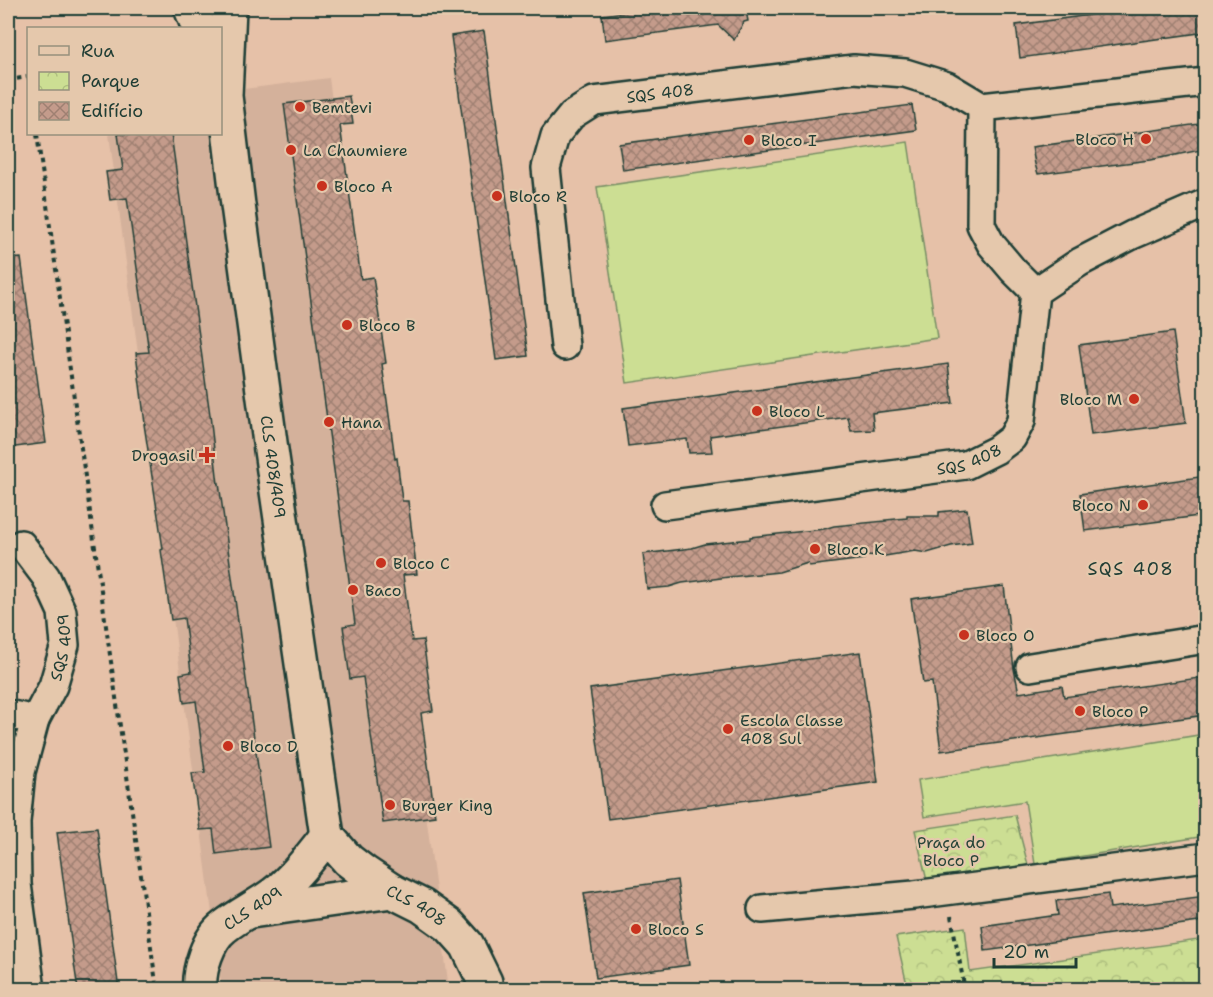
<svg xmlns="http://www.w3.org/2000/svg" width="1213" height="997" viewBox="0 0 1213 997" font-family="'Shantell Sans',sans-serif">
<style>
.built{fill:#d4b19b}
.green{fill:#ccde93;stroke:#768e64;stroke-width:1.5}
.park{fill:url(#park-crowns);stroke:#768e64;stroke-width:1.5}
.building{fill:url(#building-cross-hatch);stroke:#1f3d34;stroke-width:1.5}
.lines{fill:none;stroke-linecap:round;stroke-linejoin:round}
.minor-casing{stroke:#1f3d34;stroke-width:32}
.tertiary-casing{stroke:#1f3d34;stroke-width:38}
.path{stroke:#1f3d34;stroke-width:4;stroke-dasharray:4.5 4.5;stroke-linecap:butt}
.minor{stroke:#e5c8ac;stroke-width:27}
.tertiary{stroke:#e5c8ac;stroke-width:33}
.poi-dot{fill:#c8321e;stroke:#e5c8ac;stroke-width:2}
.labels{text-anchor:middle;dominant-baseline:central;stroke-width:4.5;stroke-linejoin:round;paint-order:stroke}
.street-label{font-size:16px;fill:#1f3d34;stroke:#e5c8ac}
.poi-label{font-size:16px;fill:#1f3d34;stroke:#e5c8ac;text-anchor:start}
.park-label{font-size:16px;fill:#284539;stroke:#e5c8ac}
.neighbourhood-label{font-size:18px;letter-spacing:1.5px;fill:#1f3d34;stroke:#e5c8ac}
</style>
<defs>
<pattern id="park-crowns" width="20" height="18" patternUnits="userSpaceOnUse" patternTransform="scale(1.5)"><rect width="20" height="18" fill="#ccde93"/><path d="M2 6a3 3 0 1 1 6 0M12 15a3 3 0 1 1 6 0" fill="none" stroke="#afbf7f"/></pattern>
<pattern id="building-cross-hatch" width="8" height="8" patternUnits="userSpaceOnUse" patternTransform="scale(1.5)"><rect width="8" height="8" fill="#c49b8b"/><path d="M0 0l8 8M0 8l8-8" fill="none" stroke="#9f8072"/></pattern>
</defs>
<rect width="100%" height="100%" fill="#e6c1a8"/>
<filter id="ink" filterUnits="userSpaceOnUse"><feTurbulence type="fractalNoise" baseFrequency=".0167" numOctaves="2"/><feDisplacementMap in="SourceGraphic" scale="12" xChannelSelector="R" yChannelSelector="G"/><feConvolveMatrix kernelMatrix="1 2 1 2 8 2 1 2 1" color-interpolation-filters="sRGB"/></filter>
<g filter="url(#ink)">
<path class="built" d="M329,78L449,989H222L109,134H220L221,92Z"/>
<g class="green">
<path d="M908,142L937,338L627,383L597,187Z"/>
<path d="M1205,734V836L1035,864L1025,801L924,817L918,780Z"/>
</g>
<g class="park">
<path d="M1015,815L1028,865L927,881L915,830Z"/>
<path d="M965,927L970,972L1205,939V989H908L896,937Z"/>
</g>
<g class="building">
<path d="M658,8H752L747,16L748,21L744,22L734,40L718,25L605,40L602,15Z"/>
<path d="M1142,8H1206V32L1020,58L1016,25Z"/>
<path d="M484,31L528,356L496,360L451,36Z"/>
<path d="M349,96L353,124L340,125L361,279L373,277L386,363L382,364L395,459L397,458L402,501H408L417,574L403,575L412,641L423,640L433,711L421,713L435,816L383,823L363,677L350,679L343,626L355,624L284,104Z"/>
<path d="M912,105L916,130L623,170L619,144Z"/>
<path d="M1206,123V149L1150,160L1038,174L1035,164L1032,147Z"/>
<path d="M118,134H171L210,415L218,484L219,483L269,847L216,854L213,829L200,830L192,773L205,772L196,701L184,703L180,674L191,672L184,618L171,620L161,550L163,549L144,424H145L136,353L149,352L127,198L110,200L106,172L123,170Z"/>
<path d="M21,258L46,443L8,448V259Z"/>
<path d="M1173,332L1186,423L1091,435L1079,345Z"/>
<path d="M948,364L953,403L872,413L874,430L851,431L848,417L710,436L712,452L689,453L687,439L628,446L623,408Z"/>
<path d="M1206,476V515L1085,531L1080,494Z"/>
<path d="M967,509L972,543L951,546L927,553L915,551L885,556L864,555V559L809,566L808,563L779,572L729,577L682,583L669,587L647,589L643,554L692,548L705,544L750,539V537L824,529L834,526L886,521L885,520L907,518V516H939V512Z"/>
<path d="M1004,586L1014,669L1019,693L1062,686L1064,697L1206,677V715L941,751L932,682L923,683L911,599Z"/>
<path d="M860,652L878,782L608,819L590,689Z"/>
<path d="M97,828L119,990H78L74,963L57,832Z"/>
<path d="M677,880L689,965L596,978L584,893Z"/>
<path d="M1108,894L1110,908L1206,896V921L985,951L982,926L1058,915L1056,901Z"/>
</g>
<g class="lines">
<g class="minor-casing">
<g id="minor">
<path d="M1035,292L1013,270L991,244L981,225L982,107L1206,82"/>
<path id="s1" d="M565,346L546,168L555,136L572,115L594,101L854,69L905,73L947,86L982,107"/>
<path id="s2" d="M665,505L966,465L996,450L1012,438L1021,421L1035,292L1080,262L1132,235L1206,203"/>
<path d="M1030,667L1206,639"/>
<path id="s3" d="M8,714L35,720L53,686L65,645L62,612L46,577L21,544"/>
<path d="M762,909L914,895L1206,857"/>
<path d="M31,990L17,884L16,822L21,772L35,720"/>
</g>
</g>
<g class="tertiary-casing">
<g id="tertiary">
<path d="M191,8L199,28"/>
<path id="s4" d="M229,8L225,96L238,205L271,450L327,836"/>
<path id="s5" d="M327,836L348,860L365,873L392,891L422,906L450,926L467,945L485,982L486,990"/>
<path d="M251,911L392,891"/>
<path id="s6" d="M200,990C198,970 208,939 224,927C239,915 258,906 274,894C295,878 310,857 327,836"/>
</g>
</g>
<g class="path">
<path d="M8,80L28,77"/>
<path d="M37,134L157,990"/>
<path d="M951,916L965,990"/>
</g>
<use href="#minor" class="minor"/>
<use href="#tertiary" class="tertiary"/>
</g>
</g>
<g class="poi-dot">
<circle cx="300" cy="107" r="6"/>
<circle cx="1146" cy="139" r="6"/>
<circle cx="749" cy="140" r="6"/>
<circle cx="291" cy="150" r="6"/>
<circle cx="322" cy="186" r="6"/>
<circle cx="497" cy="196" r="6"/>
<circle cx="347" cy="325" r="6"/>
<circle cx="1134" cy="399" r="6"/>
<circle cx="757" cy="411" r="6"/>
<circle cx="329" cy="422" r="6"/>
<path d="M204 446h6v6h6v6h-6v6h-6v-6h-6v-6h6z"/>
<circle cx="1143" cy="505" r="6"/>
<circle cx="815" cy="549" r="6"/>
<circle cx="381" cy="563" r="6"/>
<circle cx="353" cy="590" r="6"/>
<circle cx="964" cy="635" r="6"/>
<circle cx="1080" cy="711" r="6"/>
<circle cx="728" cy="729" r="6"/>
<circle cx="228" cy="746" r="6"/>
<circle cx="390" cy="805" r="6"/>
<circle cx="636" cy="929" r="6"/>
</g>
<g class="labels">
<g class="street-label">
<text stroke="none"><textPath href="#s1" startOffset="332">SQS 408</textPath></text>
<text stroke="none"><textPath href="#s2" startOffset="308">SQS 408</textPath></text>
<text stroke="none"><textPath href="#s4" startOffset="462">CLS 408/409</textPath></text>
<text stroke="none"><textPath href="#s3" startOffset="106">SQS 409</textPath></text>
<text stroke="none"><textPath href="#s5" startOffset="114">CLS 408</textPath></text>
<text stroke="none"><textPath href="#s6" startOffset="104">CLS 409</textPath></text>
</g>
<g class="poi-label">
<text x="312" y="107">Bemtevi</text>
<text x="1134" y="139" text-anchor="end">Bloco H</text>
<text x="761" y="140">Bloco I</text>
<text x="303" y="150">La Chaumiere</text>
<text x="334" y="186">Bloco A</text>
<text x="509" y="196">Bloco R</text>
<text x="359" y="325">Bloco B</text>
<text x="1122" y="399" text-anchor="end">Bloco M</text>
<text x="769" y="411">Bloco L</text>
<text x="341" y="422">Hana</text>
<text x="195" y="455" text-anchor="end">Drogasil</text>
<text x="1131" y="505" text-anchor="end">Bloco N</text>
<text x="827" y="549">Bloco K</text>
<text x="393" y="563">Bloco C</text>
<text x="365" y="590">Baco</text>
<text x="976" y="635">Bloco O</text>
<text x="1092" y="711">Bloco P</text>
<text x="740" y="720">Escola Classe<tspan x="740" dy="18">408 Sul</tspan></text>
<text x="240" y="746">Bloco D</text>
<text x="402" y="805">Burger King</text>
<text x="648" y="929">Bloco S</text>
</g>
<g class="park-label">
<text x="951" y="842">Praça do<tspan x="951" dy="18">Bloco P</tspan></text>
</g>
<g class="neighbourhood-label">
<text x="1131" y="569">SQS 408</text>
</g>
</g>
<rect width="1213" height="997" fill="none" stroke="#e5c8ac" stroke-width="30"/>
<rect x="15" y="15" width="1183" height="967" fill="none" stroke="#1f3d34" stroke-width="2" filter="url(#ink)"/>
<rect x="27" y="27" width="195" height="108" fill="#e5c8ac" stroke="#96907c" stroke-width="1.5"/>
<rect x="39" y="46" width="30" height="9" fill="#e5c8ac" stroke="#96907c" stroke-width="1.5"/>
<text x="81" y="57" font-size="18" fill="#1f3d34">Rua</text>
<rect x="39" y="72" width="30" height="18" fill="url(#park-crowns)" stroke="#96907c" stroke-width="1.5"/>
<text x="81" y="87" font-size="18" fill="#1f3d34">Parque</text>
<rect x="39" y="102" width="30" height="18" fill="url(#building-cross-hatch)" stroke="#96907c" stroke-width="1.5"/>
<text x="81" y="117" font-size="18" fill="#1f3d34">Edifício</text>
<path d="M994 958v9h82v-9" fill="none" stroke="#1f3d34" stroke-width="3"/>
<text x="1003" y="958" font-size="18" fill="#1f3d34" stroke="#e5c8ac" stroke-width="4.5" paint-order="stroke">20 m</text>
</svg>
